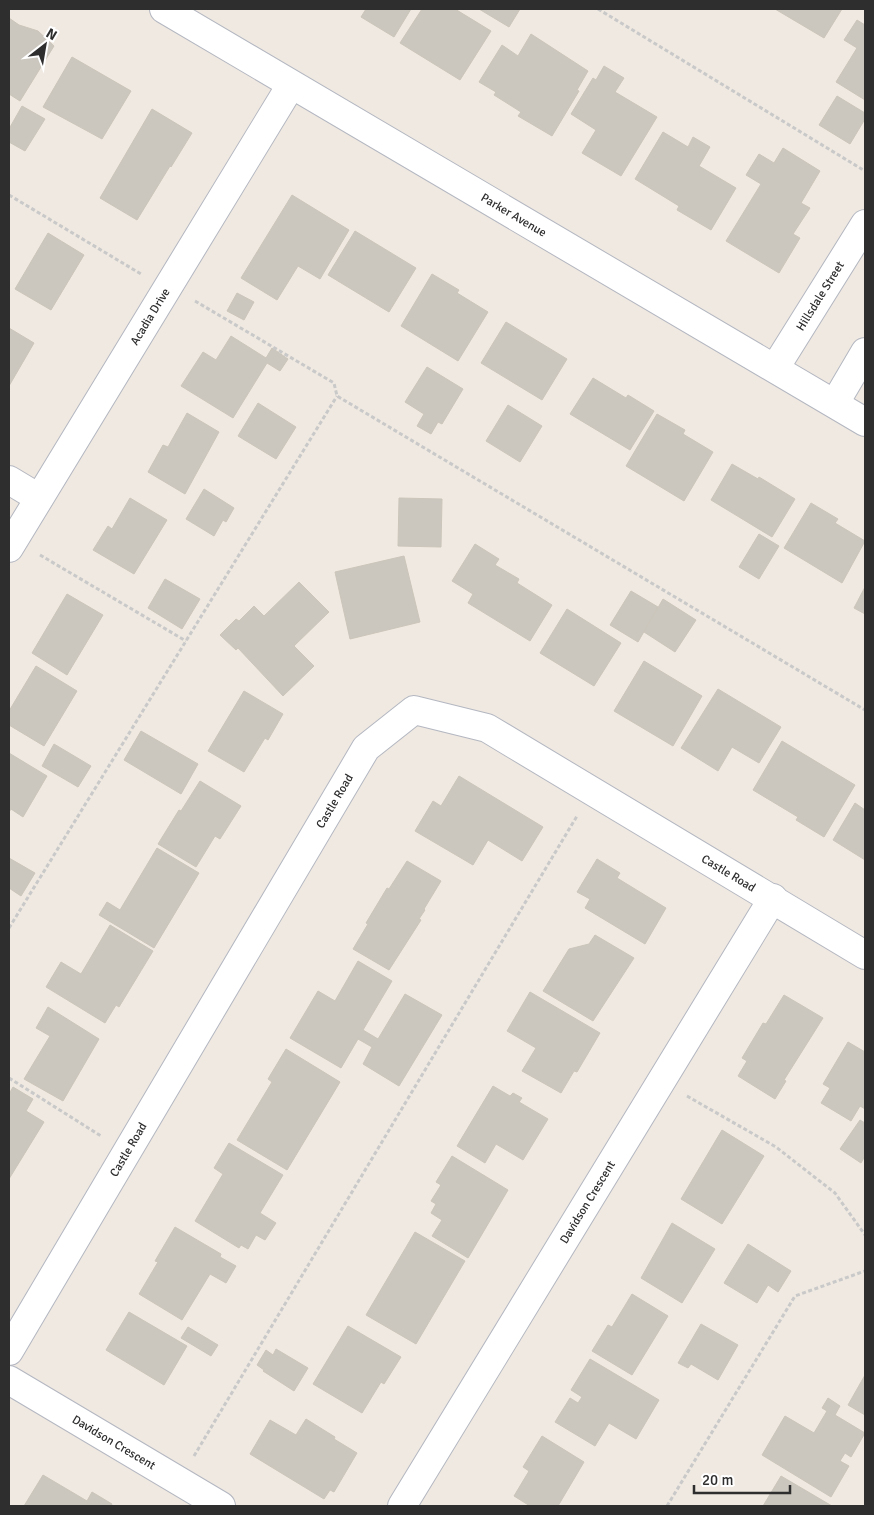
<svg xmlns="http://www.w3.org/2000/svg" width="874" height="1515" viewBox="0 0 874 1515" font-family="Signika,sans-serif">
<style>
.building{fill:#cbc7bf;stroke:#cbc5ba}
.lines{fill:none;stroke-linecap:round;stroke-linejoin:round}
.minor-casing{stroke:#b4b7c1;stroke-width:30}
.path{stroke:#c9c9c9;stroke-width:3;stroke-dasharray:4 2.5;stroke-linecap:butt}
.minor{stroke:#fff;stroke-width:28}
.labels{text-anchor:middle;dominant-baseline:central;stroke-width:4.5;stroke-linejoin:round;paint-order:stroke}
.street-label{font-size:12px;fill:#2e2e2e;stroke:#fff}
</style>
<rect width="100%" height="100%" fill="#efe9e1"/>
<g class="building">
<path d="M366,9H411L394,37L361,17Z"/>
<path d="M422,9H455L491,31L460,80L400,43Z"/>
<path d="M479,9H520L509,27Z"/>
<path d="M775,9H842L824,38Z"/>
<path d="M9,18L19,25L38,31L54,46L20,101L9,94Z"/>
<path d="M857,20L865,25V100L836,82L857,48L844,40Z"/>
<path d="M531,34L588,71L577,90L579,91L552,136L518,116L521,112L494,95L496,92L479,82L502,45L518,56Z"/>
<path d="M72,57L131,91L102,139L43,107Z"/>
<path d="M604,66L624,78L615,92L657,117L621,176L582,153L596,130L571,114L593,78L596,80Z"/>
<path d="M837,96L865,113V119L850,144L819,125Z"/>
<path d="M22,106L45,119L25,151L9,142V129Z"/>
<path d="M152,109L192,133L171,167L170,166L137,220L100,198Z"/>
<path d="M663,132L688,147L693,137L710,147L699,166L736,188L711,230L677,210L679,206L635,179Z"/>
<path d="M783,148L820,171L801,203L810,208L793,234L800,238L779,273L726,241L761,184L746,175L759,154L774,163Z"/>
<path d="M292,195L349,230L320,279L298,266L277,300L241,278Z"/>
<path d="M355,231L416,268L389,312L328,275Z"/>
<path d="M48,233L84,255L51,310L15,289Z"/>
<path d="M432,274L459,290L457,293L488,312L458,361L401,326Z"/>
<path d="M237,293L254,302L244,320L227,311Z"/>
<path d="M506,322L567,359L542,400L481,363Z"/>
<path d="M9,328L34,343L9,386Z"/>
<path d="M231,336L266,358L272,348L288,359L280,371L267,363L233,418L181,386L203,352L216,360Z"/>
<path d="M427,367L463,389L442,424L438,422L431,434L417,426L424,414L405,402Z"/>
<path d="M593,378L626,398L628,395L654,411L630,450L570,414Z"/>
<path d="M258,403L296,427L276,459L238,436Z"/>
<path d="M508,405L542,426L520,462L486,441Z"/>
<path d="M187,413L219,432L185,494L148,472L163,445L168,447Z"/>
<path d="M657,414L685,430L683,434L713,452L684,501L626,466Z"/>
<path d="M732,464L758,479L759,477L795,499L772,537L711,500Z"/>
<path d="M204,489L234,508L226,522L223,520L214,536L186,519Z"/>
<path d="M130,498L167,520L134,574L93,550L108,526L112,529Z"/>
<path d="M399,498L442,499L441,547L398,546Z"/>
<path d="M811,503L838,519L835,523L865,541L842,583L784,548Z"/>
<path d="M759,534L779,546L759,579L739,567Z"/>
<path d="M475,544L499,559L495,565L519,579L517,583L552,605L530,641L468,603L473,594L452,581Z"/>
<path d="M404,556L420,622L350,639L335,572Z"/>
<path d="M165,579L200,599L182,629L148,608Z"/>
<path d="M299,582L329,612L294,646L314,666L283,696L238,648L236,650L220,635L236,619L239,621L254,606L264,616Z"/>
<path d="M865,587V614L854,608Z"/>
<path d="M631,591L658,607L638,642L610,625Z"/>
<path d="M67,594L103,615L67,675L32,653Z"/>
<path d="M663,599L696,620L675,652L644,632Z"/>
<path d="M567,609L621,643L594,686L540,653Z"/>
<path d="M644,661L702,696L673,746L614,711Z"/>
<path d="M36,666L77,691L44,746L9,725V711Z"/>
<path d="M718,689L781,727L759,763L732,747L718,771L681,748Z"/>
<path d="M244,691L283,714L268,740L265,738L244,772L208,751Z"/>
<path d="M141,731L198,764L181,794L124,760Z"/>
<path d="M782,741L855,785L824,837L796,820L798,817L753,790Z"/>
<path d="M54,744L91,766L78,787L42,766Z"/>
<path d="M9,753L47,776L23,817L11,809L9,812Z"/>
<path d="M459,776L543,827L522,861L488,840L473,865L415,831L433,801L441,806Z"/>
<path d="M200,781L241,806L220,839L215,836L196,867L158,844L179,810L181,811Z"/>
<path d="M855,803L865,810V860L833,840Z"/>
<path d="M157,848L199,873L154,948L99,915L107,902L120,910Z"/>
<path d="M9,858L35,873L21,896L9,888Z"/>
<path d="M597,859L620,873L617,878L666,908L645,944L585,908L590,899L577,892Z"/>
<path d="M407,861L441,881L424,909L425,910L419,919L421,920L389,970L353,949L368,924L366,923L387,888L389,889Z"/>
<path d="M110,925L153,951L119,1007L116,1005L105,1023L46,987L61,962L81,974Z"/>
<path d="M595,935L634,958L593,1021L543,991L569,949L589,944Z"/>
<path d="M358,961L392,981L363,1030L378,1039L405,994L442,1015L399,1086L363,1064L372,1047L358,1039L341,1068L290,1038L318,991L335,1001Z"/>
<path d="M530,992L600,1033L577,1072L574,1071L561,1093L522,1071L536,1048L507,1031Z"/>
<path d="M784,995L823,1018L784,1080L786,1081L775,1099L738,1076L747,1061L742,1058L763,1023L766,1024Z"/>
<path d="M48,1007L99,1039L63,1101L24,1079L50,1036L36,1028Z"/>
<path d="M848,1042L865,1052V1109L860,1106L851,1121L821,1103L830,1088L823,1084Z"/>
<path d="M286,1049L340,1082L287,1170L237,1140L272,1082L268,1079Z"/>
<path d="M493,1086L510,1096L513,1093L522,1098L519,1102L548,1119L523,1160L496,1144L485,1163L457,1146Z"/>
<path d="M13,1087L33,1099L26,1111L44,1122L9,1179V1094Z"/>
<path d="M860,1120L865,1123V1156L861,1163L840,1149Z"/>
<path d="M722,1130L764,1156L722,1224L681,1199Z"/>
<path d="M229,1143L283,1175L260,1213L276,1223L265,1240L256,1235L248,1249L241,1245L239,1248L195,1221L223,1174L214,1168Z"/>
<path d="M452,1156L508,1190L468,1258L432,1236L442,1220L431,1213L436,1204L431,1201L441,1185L436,1182Z"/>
<path d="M672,1223L715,1249L682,1303L641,1278Z"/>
<path d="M175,1227L221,1254L220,1257L236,1266L226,1283L210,1274L182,1320L139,1294L158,1262L155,1261Z"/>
<path d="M415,1232L465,1261L416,1344L366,1315Z"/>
<path d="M748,1244L791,1271L778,1292L768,1285L757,1303L724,1283Z"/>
<path d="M632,1294L668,1316L632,1375L592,1351L608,1325L612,1327Z"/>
<path d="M129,1312L187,1346L164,1385L106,1350Z"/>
<path d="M701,1324L738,1345L718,1380L691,1364L688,1368L678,1363Z"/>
<path d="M348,1326L401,1357L384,1384L381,1382L362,1413L313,1384Z"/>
<path d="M188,1327L218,1345L211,1356L181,1338Z"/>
<path d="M276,1349L308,1368L294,1391L263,1371L264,1370L257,1365L266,1350L273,1355Z"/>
<path d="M590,1359L659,1400L636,1439L609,1423L595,1446L555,1422L570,1398L578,1403L582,1397L571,1390Z"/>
<path d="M865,1375V1415L848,1405Z"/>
<path d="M828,1398L840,1406L835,1415L865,1433L851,1457L845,1453L840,1461L849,1466L831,1497L762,1455L785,1416L814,1433L827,1411L822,1408Z"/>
<path d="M306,1419L335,1437L334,1439L357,1453L334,1492L330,1490L324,1499L250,1454L270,1420L296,1435Z"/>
<path d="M542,1436L584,1462L558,1506H530L514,1496L529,1471L523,1467Z"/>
<path d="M43,1475L87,1501L92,1492L112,1504L111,1506H24Z"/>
<path d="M781,1476L832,1506H763Z"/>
</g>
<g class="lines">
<g class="minor-casing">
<g id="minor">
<path id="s1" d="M164,9L865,422"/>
<path id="s2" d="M775,368L865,224"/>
<path d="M835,403L865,352"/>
<path d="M9,480L39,498"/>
<path id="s3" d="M9,548L291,85"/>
<path id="s4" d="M9,1351L366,748L414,710L487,728L865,955"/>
<path id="s5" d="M9,1380L221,1506"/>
<path id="s6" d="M402,1506L773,898"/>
</g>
</g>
<g class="path">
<path d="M598,9L865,171"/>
<path d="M9,195L141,274"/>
<path d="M195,301L334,383L337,396L865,710"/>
<path d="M40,555L186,641"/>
<path d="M9,928L337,396"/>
<path d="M9,1078L101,1136"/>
<path d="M687,1096L776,1147L835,1193L865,1235"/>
<path d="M194,1456L577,816"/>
<path d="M667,1506L795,1296L865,1271"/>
</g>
<use href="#minor" class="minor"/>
</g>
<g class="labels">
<g class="street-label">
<text stroke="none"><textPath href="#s1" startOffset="406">Parker Avenue</textPath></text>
<text stroke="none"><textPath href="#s2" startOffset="85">Hillsdale Street</textPath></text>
<text stroke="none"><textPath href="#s3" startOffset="271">Acadia Drive</textPath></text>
<text stroke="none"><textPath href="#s4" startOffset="639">Castle Road</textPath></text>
<text stroke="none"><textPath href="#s4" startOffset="1119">Castle Road</textPath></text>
<text stroke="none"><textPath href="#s4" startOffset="234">Castle Road</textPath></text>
<text stroke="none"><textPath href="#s6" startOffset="356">Davidson Crescent</textPath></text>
<text stroke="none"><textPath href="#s5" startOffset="122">Davidson Crescent</textPath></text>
</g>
</g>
<rect width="874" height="1515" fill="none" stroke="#2e2e2e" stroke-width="20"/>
<g transform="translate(45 45) rotate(31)" stroke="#ffffff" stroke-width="4" paint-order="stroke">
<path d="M0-4L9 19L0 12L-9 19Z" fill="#2e2e2e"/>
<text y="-8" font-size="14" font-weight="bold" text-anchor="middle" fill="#2e2e2e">N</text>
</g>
<path d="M694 1485v8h96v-8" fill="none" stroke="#2e2e2e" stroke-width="2.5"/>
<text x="702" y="1485" font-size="15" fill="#2e2e2e" stroke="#ffffff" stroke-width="4" paint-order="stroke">20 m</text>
</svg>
